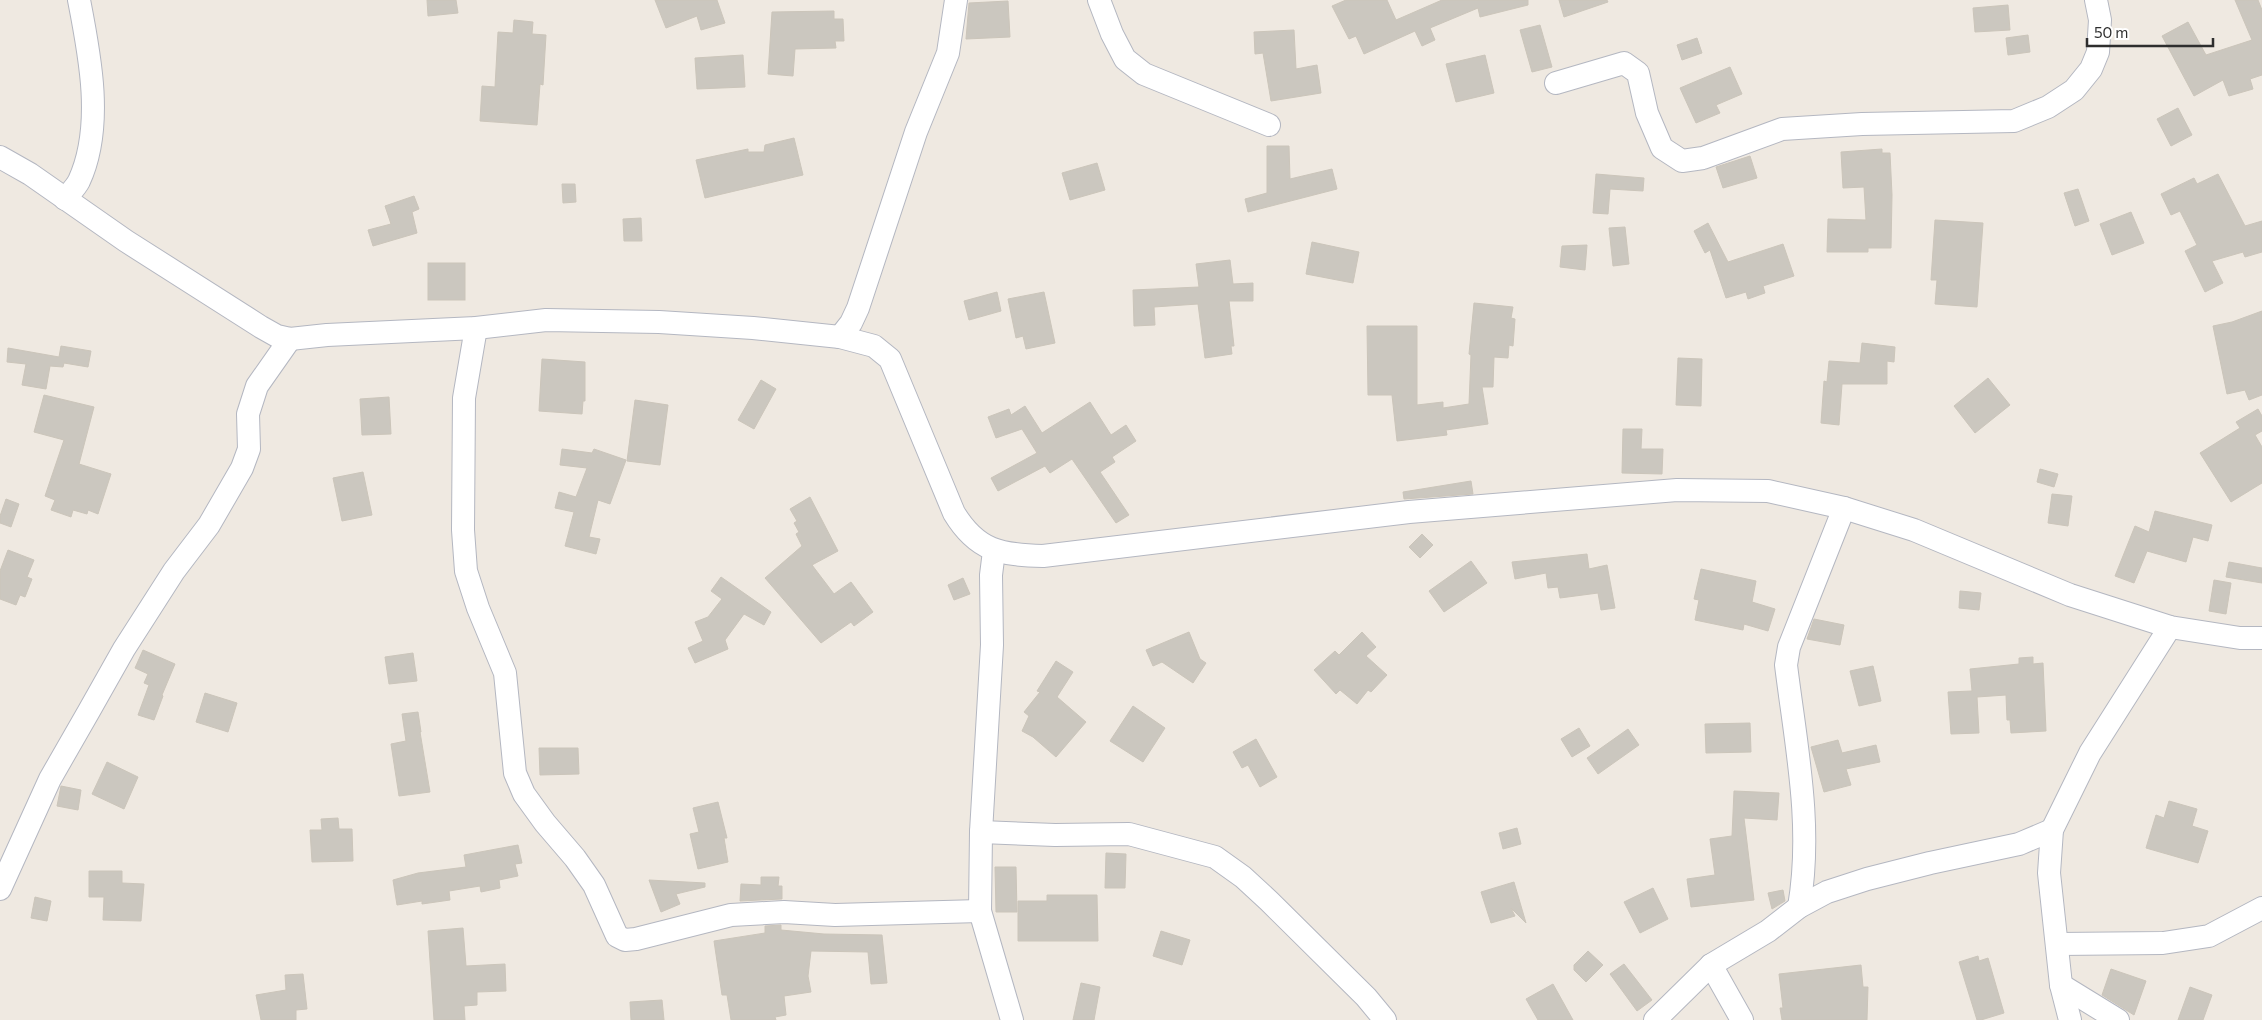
<svg xmlns="http://www.w3.org/2000/svg" width="2262" height="1020" viewBox="0 0 2262 1020" font-family="Commissioner,sans-serif">
<style>
.building{fill:#cbc7bf;stroke:#cbc5ba}
.lines{fill:none;stroke-linecap:round;stroke-linejoin:round}
.minor-casing{stroke:#b4b7c1;stroke-width:24}
.minor{stroke:#fff;stroke-width:22}
</style>
<rect width="100%" height="100%" fill="#efe9e1"/>
<g class="building">
<path d="M427,0H456L458,13L428,16Z"/>
<path d="M655,0H717L725,23L701,30L697,16L666,28Z"/>
<path d="M1346,0H1387L1396,20L1442,0H1528V5L1480,17L1478,8L1430,28L1435,40L1422,46L1415,31L1364,54L1356,36L1349,39L1332,6Z"/>
<path d="M1559,0H1607L1608,2L1564,17Z"/>
<path d="M2235,0H2258L2262,10V75L2250,79L2253,89L2229,96L2223,80L2194,96L2162,36L2188,22L2206,55L2252,40Z"/>
<path d="M1008,1L1010,37L966,39L969,3Z"/>
<path d="M2008,5L2010,30L1975,32L1973,8Z"/>
<path d="M834,11V19H843L844,41H835L836,48L795,49L793,76L768,74L772,12Z"/>
<path d="M514,20L533,22L532,34L546,35L543,85L540,84L537,125L480,121L482,86L495,87L498,32L513,33Z"/>
<path d="M1540,25L1552,67L1532,72L1520,30Z"/>
<path d="M1294,30L1296,69L1317,65L1321,93L1271,101L1263,53L1255,54L1254,32Z"/>
<path d="M2028,35L2030,52L2008,55L2006,38Z"/>
<path d="M1697,38L1702,53L1682,60L1677,45Z"/>
<path d="M743,55L745,87L697,89L695,58Z"/>
<path d="M1485,55L1494,93L1456,102L1446,64Z"/>
<path d="M1730,67L1742,94L1716,105L1720,113L1696,123L1680,88Z"/>
<path d="M2178,108L2192,135L2171,146L2157,119Z"/>
<path d="M794,138L803,175L705,198L696,160L748,149V152H764L765,145Z"/>
<path d="M1267,146H1289L1290,179L1332,169L1337,189L1248,212L1245,199L1267,193Z"/>
<path d="M1882,149V153H1890L1892,195L1891,248H1868V252H1827L1828,219L1866,220L1864,187L1843,188L1841,152Z"/>
<path d="M1750,156L1757,178L1723,188L1716,167Z"/>
<path d="M1097,163L1105,190L1070,200L1062,173Z"/>
<path d="M1596,174L1644,178L1643,191L1610,189L1608,214L1593,213Z"/>
<path d="M2218,174L2245,226L2262,221V252L2245,257L2243,252L2212,261L2223,283L2205,292L2185,251L2197,245L2180,211L2171,215L2161,194L2194,178L2197,184Z"/>
<path d="M562,184H575L576,202L563,203Z"/>
<path d="M2078,189L2089,221L2075,226L2064,193Z"/>
<path d="M414,196L419,209L412,212L417,233L373,246L368,230L391,224L385,206Z"/>
<path d="M2131,212L2144,243L2112,255L2100,224Z"/>
<path d="M641,218L642,241H624L623,219Z"/>
<path d="M1935,220L1983,223L1977,307L1935,304L1937,280H1931Z"/>
<path d="M1708,223L1728,262L1783,244L1794,276L1763,286L1765,293L1748,299L1746,292L1726,298L1710,250L1705,253L1694,231Z"/>
<path d="M1625,227L1629,264L1613,266L1609,228Z"/>
<path d="M1312,242L1359,252L1353,283L1306,274Z"/>
<path d="M1587,245L1585,270L1560,267L1562,246Z"/>
<path d="M1230,260L1233,284L1253,283V301H1229L1234,346H1231L1232,354L1205,358L1198,304L1154,307L1155,325L1134,326L1133,290L1199,287L1196,264Z"/>
<rect x="428" y="263" width="37" height="37"/>
<path d="M997,292L1001,311L969,320L964,301Z"/>
<path d="M1044,292L1055,343L1026,349L1023,336L1016,338L1008,299Z"/>
<path d="M1474,303L1513,307L1511,318L1515,319L1513,346L1509,345L1508,358L1494,357L1493,387H1482L1488,424L1446,430L1447,435L1397,441L1392,395H1368L1367,326H1417V405L1443,402V408L1469,404L1471,355L1469,354Z"/>
<path d="M2262,311V395L2249,400L2245,390L2227,394L2213,326L2232,322Z"/>
<path d="M1862,343L1895,347L1894,362L1887,361V384H1842L1839,425L1821,423L1824,381L1827,382L1829,361L1860,363Z"/>
<path d="M61,346L91,351L88,367L64,363L63,367L50,366L46,389L22,385L26,364L7,362L8,348L59,357Z"/>
<path d="M1678,358L1702,359L1701,406L1676,405Z"/>
<path d="M542,359L585,362V401H583L582,414L539,411Z"/>
<path d="M1988,378L2010,405L1975,433L1954,406Z"/>
<path d="M761,380L776,389L754,429L738,420Z"/>
<path d="M44,395L94,407L79,464L111,474L98,514L88,510L87,514L73,510L71,517L51,510L55,500L45,496L64,440L34,432Z"/>
<path d="M389,397L391,434L362,435L360,399Z"/>
<path d="M635,400L668,405L660,465L627,461Z"/>
<path d="M1090,402L1111,435L1126,425L1136,441L1112,457L1115,462L1100,472L1129,515L1116,523L1072,459L1050,473L1045,466L998,491L991,478L1037,453L1022,429L996,438L988,417L1009,409L1011,415L1025,406L1042,433Z"/>
<path d="M2258,409L2262,416V431L2255,435L2262,447V483L2231,502L2200,453L2240,428L2236,422Z"/>
<path d="M1623,429H1642L1641,449H1663L1662,474L1622,473Z"/>
<path d="M562,449L592,453L594,449L626,460L610,504L598,500L589,537L600,539L596,554L565,546L574,512L555,508L559,492L576,497L587,468L560,465Z"/>
<path d="M2040,469L2058,474L2054,487L2037,482Z"/>
<path d="M363,472L372,515L342,521L333,478Z"/>
<path d="M1471,481L1473,494L1404,499L1403,492Z"/>
<path d="M2052,494L2072,496L2068,526L2048,523Z"/>
<path d="M810,497L838,551L812,565L834,594L851,582L873,612L854,626L851,622L821,643L765,578L802,546L796,534L799,532L794,523L797,521L790,509Z"/>
<path d="M6,499L19,504L11,527L0,523V516Z"/>
<path d="M2155,511L2212,525L2208,541L2193,537L2186,562L2147,551L2134,583L2115,576L2135,526L2149,532Z"/>
<path d="M1422,534L1433,545L1420,558L1409,547Z"/>
<path d="M8,550L34,560L27,577L32,579L25,597L20,595L16,605L0,599V571Z"/>
<path d="M1587,554L1589,569L1607,565L1615,608L1601,610L1598,593L1560,598L1558,587L1548,588L1546,573L1515,579L1512,562Z"/>
<path d="M1471,561L1487,583L1444,612L1429,591Z"/>
<path d="M2229,562L2262,568V583L2226,577Z"/>
<path d="M1701,569L1756,581L1752,602L1775,609L1768,631L1744,624L1743,630L1695,620L1699,600L1694,599Z"/>
<path d="M721,577L771,612L764,625L744,614L725,640L728,649L695,663L688,648L703,641L695,622L708,617L722,599L711,591Z"/>
<path d="M963,578L970,594L954,600L948,585Z"/>
<path d="M2214,580L2231,583L2226,614L2209,611Z"/>
<path d="M1960,591L1981,593L1979,610L1959,608Z"/>
<path d="M1814,619L1844,625L1840,645L1807,639Z"/>
<path d="M1189,632L1200,659L1206,663L1193,683L1162,662L1153,666L1146,650Z"/>
<path d="M1362,632L1376,647L1366,656L1387,675L1371,692L1368,690L1357,704L1340,690L1336,694L1314,670L1335,651L1339,655Z"/>
<path d="M143,650L175,664L162,695L163,696L154,720L138,715L149,685L144,683L148,674L135,668Z"/>
<path d="M413,653L417,681L389,684L385,657Z"/>
<path d="M2033,657V664L2043,663L2046,731L2011,733L2010,720H2007L2006,695L1977,697L1979,733L1951,734L1948,692L1972,691L1970,669L2019,664V658Z"/>
<path d="M1056,661L1073,672L1057,697L1086,722L1056,757L1033,737L1022,731L1029,716L1024,712L1040,692L1037,691Z"/>
<path d="M1873,666L1881,701L1859,706L1850,671Z"/>
<path d="M205,693L237,703L228,732L196,722Z"/>
<path d="M1133,706L1165,728L1143,762L1110,741Z"/>
<path d="M418,712L421,732H420L430,792L399,796L391,744L406,741L402,714Z"/>
<path d="M1750,723L1751,752L1706,753L1705,724Z"/>
<path d="M1579,728L1590,746L1572,757L1561,739Z"/>
<path d="M1628,729L1639,745L1598,774L1587,758Z"/>
<path d="M1256,739L1277,777L1260,787L1248,765L1242,768L1233,752Z"/>
<path d="M1838,740L1842,753L1876,745L1880,762L1846,769L1851,785L1824,792L1811,747Z"/>
<path d="M539,748H578L579,774L540,775Z"/>
<path d="M107,762L138,777L124,809L92,794Z"/>
<path d="M61,786L81,790L78,810L57,806Z"/>
<path d="M1734,791L1779,793L1777,820L1744,818L1754,900L1691,907L1687,879L1715,875L1710,839L1732,836Z"/>
<path d="M2169,801L2197,809L2192,826L2208,831L2198,863L2146,848L2156,815L2164,818Z"/>
<path d="M718,802L727,838H724L728,862L698,869L690,834L699,832L693,808Z"/>
<path d="M338,818L339,829H352L353,861L312,862L310,830H322L321,819Z"/>
<path d="M1517,828L1521,844L1503,849L1499,833Z"/>
<path d="M518,845L522,863L515,864L518,876L499,880L500,888L481,892L480,886L449,891L450,900L422,904V901L397,905L393,880L418,873L466,867L464,855Z"/>
<path d="M1106,853L1126,854L1125,888H1105Z"/>
<path d="M995,867H1016L1017,912H996Z"/>
<path d="M89,871H122V883L144,884L141,921L103,920L104,897H89Z"/>
<path d="M761,877H779L778,886H782V899L740,901L741,884L761,885Z"/>
<path d="M649,880L705,883V887L676,894L680,904L661,912Z"/>
<path d="M1514,882L1526,923L1511,908L1515,916L1491,923L1481,892Z"/>
<path d="M1653,888L1668,919L1640,933L1624,902Z"/>
<path d="M1783,890L1785,901L1772,909L1768,893Z"/>
<path d="M1047,895H1097L1098,941H1018V901H1047Z"/>
<path d="M35,897L51,901L47,921L31,918Z"/>
<path d="M781,925V930L824,934L882,935L887,983L871,984L868,952L811,951L808,976L811,992L784,996L786,1015L775,1017L776,1020H731L727,995H722L714,941L765,933V926Z"/>
<path d="M463,928L466,966L505,964L506,991L477,992V1005L464,1006L465,1020H434L428,931Z"/>
<path d="M1161,931L1190,940L1182,965L1153,956Z"/>
<path d="M1588,951L1603,965L1586,982L1574,970V965Z"/>
<path d="M1978,956L1979,961L1988,958L2004,1013L1981,1020H1977L1959,962Z"/>
<path d="M1624,964L1652,1000L1637,1011L1610,974Z"/>
<path d="M1861,965L1863,987H1868L1867,1020H1782L1780,1008H1783L1779,974Z"/>
<path d="M2111,969L2146,981L2134,1015L2102,995Z"/>
<path d="M303,974L307,1009L296,1010V1020H261L256,995L286,990L285,975Z"/>
<path d="M1081,983L1100,987L1094,1020H1073Z"/>
<path d="M1553,984L1573,1020H1538L1526,999Z"/>
<path d="M2190,987L2212,995L2203,1020H2178Z"/>
<path d="M662,1000L664,1020H631L630,1002Z"/>
</g>
<g class="lines">
<g class="minor-casing">
<g id="minor">
<path d="M1099,0L1112,34L1125,59L1144,74L1269,125"/>
<path d="M1556,83L1624,63L1638,73L1647,113L1662,148L1682,161L1703,158L1782,129L1862,124L2014,121L2048,107L2074,90L2091,69L2098,52L2100,20L2096,0"/>
<path d="M0,157L30,174L126,241L261,327L277,336L290,339L327,335L476,328L546,320L659,322L753,328L840,337L874,346L890,359L954,513C977,551 1001,555 1043,556L1409,512L1677,490L1768,491L1844,508L1914,530L2070,595L2170,627L2240,638H2262"/>
<path d="M65,199C70,193 76,187 79,181C104,127 90,56 79,0"/>
<path d="M476,328L464,398L463,530L466,571L478,608L505,673L515,773L524,794L545,823L575,858L594,885L617,936L625,940L636,939L731,915L784,912L835,915L980,911"/>
<path d="M840,337L851,323L858,308L916,132L948,53L956,0"/>
<path d="M994,551L991,575L992,645L981,832L980,911L1012,1020"/>
<path d="M981,832L1055,835L1129,834L1215,857L1243,877L1269,901L1366,997L1385,1020"/>
<path d="M0,889L50,779L89,711L124,649L174,571L209,525L242,468L249,449L248,414L257,386L290,339"/>
<path d="M1799,907C1813,826 1796,746 1786,665L1789,647L1844,508"/>
<path d="M2058,944L2163,943L2209,936L2262,908"/>
<path d="M1711,965L1742,1020"/>
<path d="M2061,985L2118,1020"/>
<path d="M1655,1020L1711,965L1768,931L1799,907L1827,892L1867,879L1930,863L2019,844L2052,830"/>
<path d="M2070,1020L2061,985L2049,873L2052,830L2090,753L2170,627"/>
</g>
</g>
<use href="#minor" class="minor"/>
</g>
<path d="M2087 38v8h126v-8" fill="none" stroke="#2e2e2e" stroke-width="2.5"/>
<text x="2094" y="38" font-size="15" fill="#2e2e2e" stroke="#ffffff" stroke-width="4" paint-order="stroke">50 m</text>
</svg>
